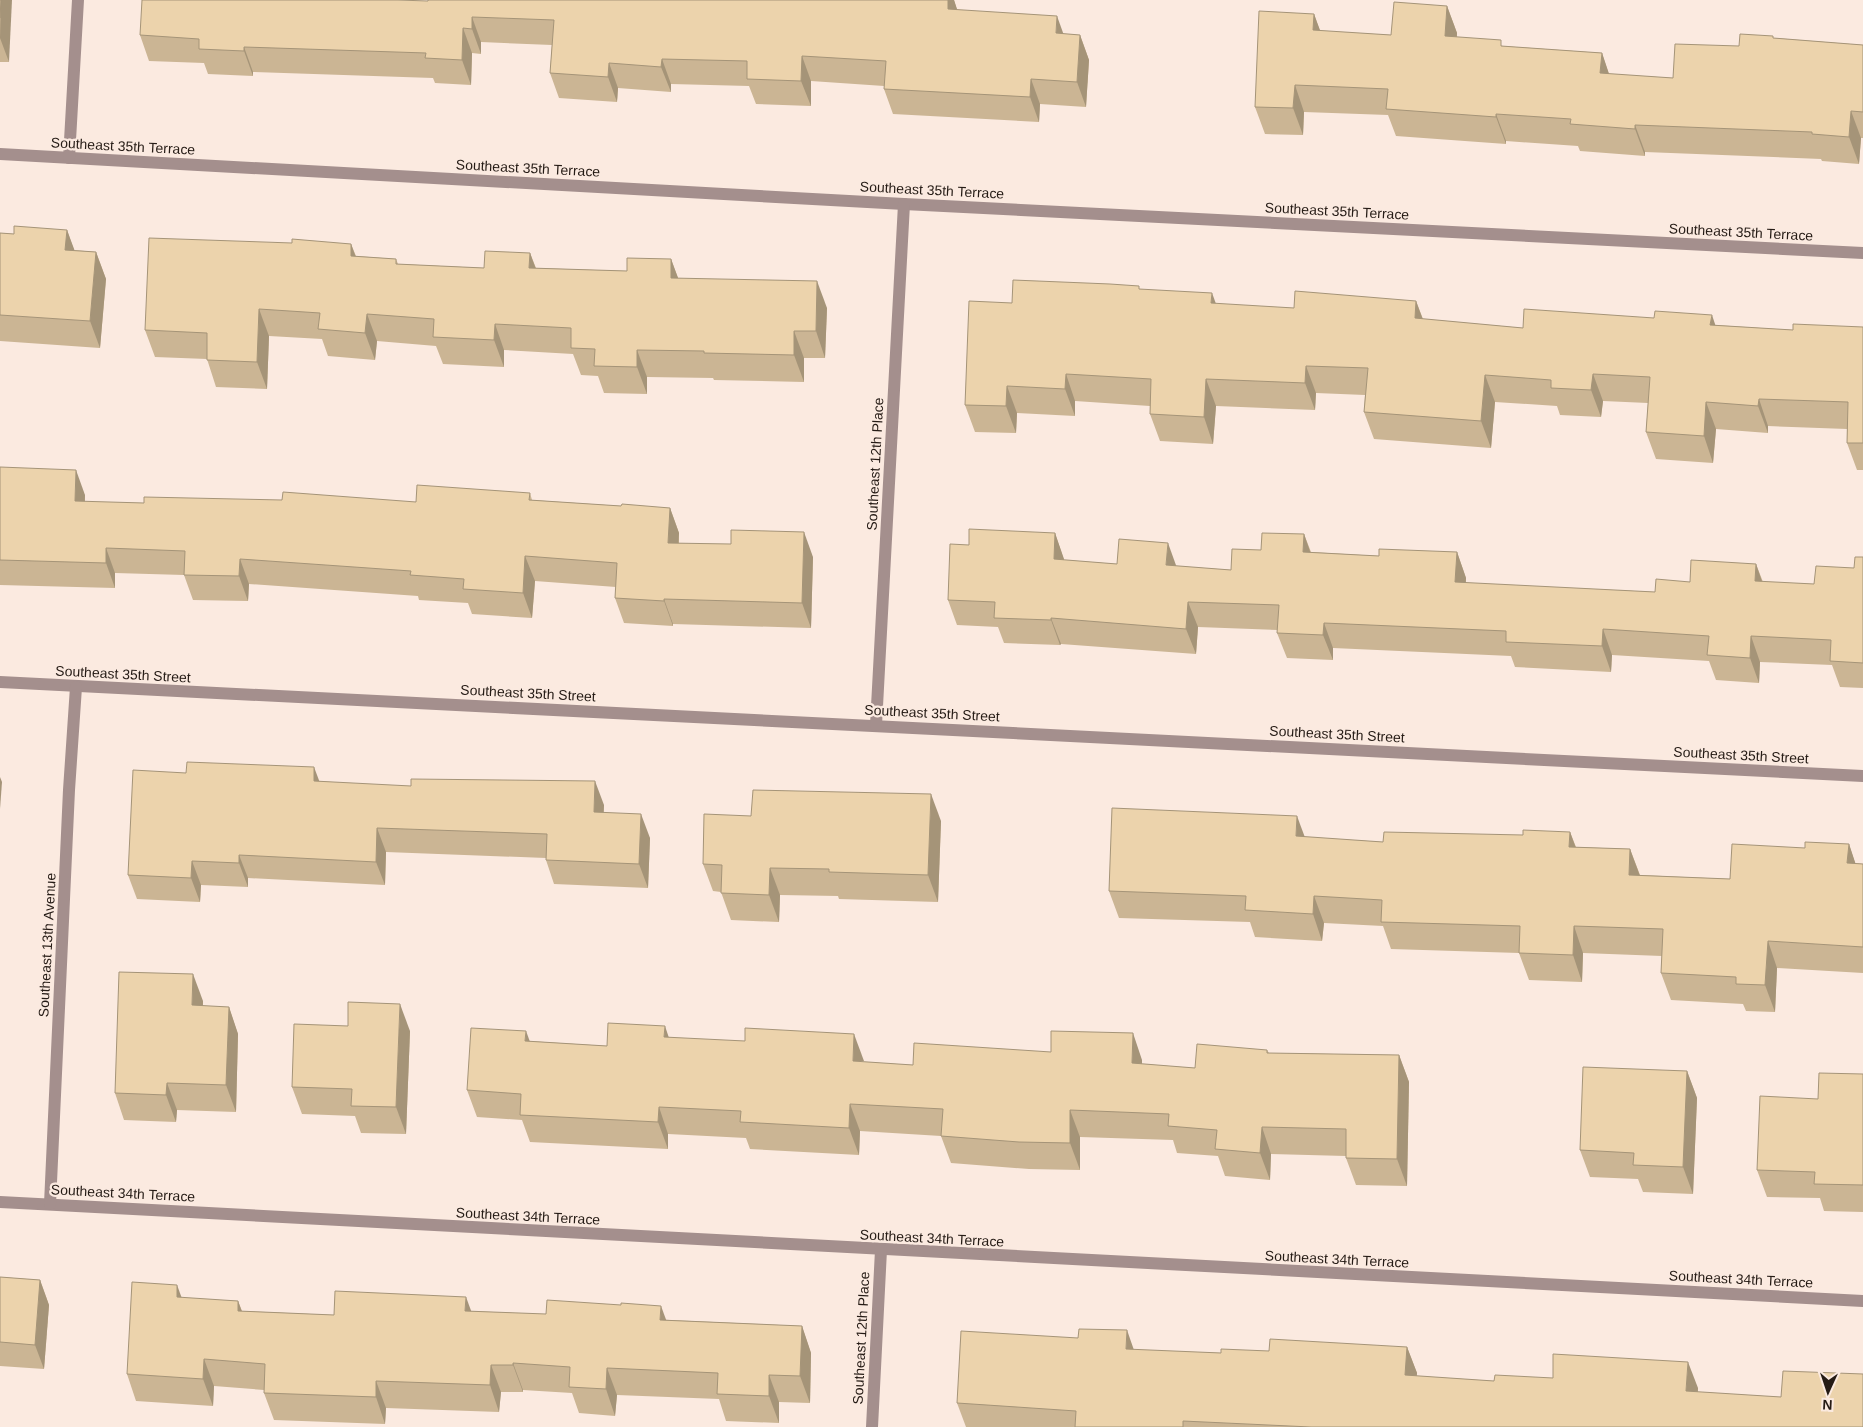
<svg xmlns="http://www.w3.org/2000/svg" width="1863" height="1427" viewBox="0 0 1863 1427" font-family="Arial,sans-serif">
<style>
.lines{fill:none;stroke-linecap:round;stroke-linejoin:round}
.minor{stroke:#a48f8d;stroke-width:12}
.wall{fill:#cbb594}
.shaded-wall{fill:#a59478}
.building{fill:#ecd3ac;stroke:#a59478}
.labels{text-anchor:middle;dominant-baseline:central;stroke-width:4.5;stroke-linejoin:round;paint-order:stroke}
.street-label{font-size:14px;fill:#251b15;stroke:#fbeae0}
</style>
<rect width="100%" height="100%" fill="#fbeae0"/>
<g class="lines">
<g class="minor">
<path d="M0,154L904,204L1863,253"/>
<path d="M69,158L78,0"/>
<path d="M0,682L1863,776"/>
<path d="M876,725L904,204"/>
<path d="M0,1202L1863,1301"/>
<path d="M50,1204L69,790L76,687"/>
<path d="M872,1427L881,1250"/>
</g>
</g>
<g class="wall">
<path d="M0,0L9,62H0Z"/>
<path d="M428,0H954L957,10L1064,34L1080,35L1089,60L1086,107L1040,104L1039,122L893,114L884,89V86L811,81V106L756,104L749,86L671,84V92L618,88L617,102L559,98L550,73L552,45L481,42V54L472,53L471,85L435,83L433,78L253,72V76L208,74L204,63L149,61L140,35L428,1Z"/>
<path d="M1447,6L1457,33V37L1503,46L1602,53L1609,74L1673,78L1739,46L1774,38L1863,45V138H1861L1859,164L1822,161L1821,159L1645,152V156L1580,151L1578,146L1506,141V144L1396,136L1388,115L1304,112L1303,135L1265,134L1255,107L1314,14L1320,31L1391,35Z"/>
<path d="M67,230L74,250L96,252L106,279L100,348L0,341V233L14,234Z"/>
<path d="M292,243L351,244L356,256L396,259L398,264L484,268L530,253L536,268L627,271L671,259L678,278L827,308L825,358H804V382L714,380L713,378L647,377V394L604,393L598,376L581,375L573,354L504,350V367L443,364L436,346L377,341L375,360L328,356L322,339L269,336L267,389L216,387L207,359L155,357L145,330Z"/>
<path d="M1140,289L1216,304L1294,308L1416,301L1423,319L1523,328L1715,325L1793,330L1863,327V470H1857L1847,443V429L1768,426V433L1716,429L1713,463L1656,459L1646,432L1648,403L1603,401L1601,417L1560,415L1557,406L1495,402L1491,448L1374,439L1364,412L1365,395L1316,393L1315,410L1216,406L1213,444L1160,441L1150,414V406L1075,401V416L1017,413L1016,433L975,432L965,405L1012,303Z"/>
<path d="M0,467L85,495V502L144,503L282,500L416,502L530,493L532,500L621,506L670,508L679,533V543L813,557L811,628L673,624V626L624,623L615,598L616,587L535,581L532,618L472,614L468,603L419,600L418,596L249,584L248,601L193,600L184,575L115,573V588L0,585Z"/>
<path d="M1055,533L1064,560L1117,564L1176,566L1231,570L1261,550L1304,534L1311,552L1379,556L1457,552L1466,578V583L1655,592L1756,564L1763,582L1814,584L1854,568L1863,557V688L1840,687L1832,665L1760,662L1759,683L1716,680L1709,661L1612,655L1611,672L1515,667L1511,656L1333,648V660L1287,658L1277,633L1278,630L1198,627L1196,654L1061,644L1060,645L1004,643L998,627L957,625L948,600L969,545Z"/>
<path d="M319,781L604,805L603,813L650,838L648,888L554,884L546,860V858L386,852L385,885L248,878V887L201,885L200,902L137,899L128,875Z"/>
<path d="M751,816L941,821L938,902L839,899L838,896L780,895L779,922L731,920L721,892L713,891L703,864Z"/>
<path d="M1570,832L1576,847L1630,849L1640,875L1730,879L1805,848L1849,844L1855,863L1863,864V973L1777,968L1775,1012L1746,1011L1743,1004L1671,1000L1661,973L1662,956L1583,953L1582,982L1529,980L1519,953L1391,949L1383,926L1324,923L1322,941L1255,937L1250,922L1119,918L1109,891L1304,837L1383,842L1523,835Z"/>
<path d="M203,1001V1006L229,1007L238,1034L236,1112L177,1110L176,1122L124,1120L115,1093Z"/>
<path d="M410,1031L406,1134L361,1133L355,1116L302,1114L292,1087Z"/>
<path d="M668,1037L864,1062L913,1065L1142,1060V1064L1195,1068L1267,1050L1269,1053L1399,1055L1409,1082L1407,1186L1356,1185L1346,1158V1156L1271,1154L1270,1180L1225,1176L1218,1156L1177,1153L1173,1140L1080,1137V1170L1029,1169L951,1163L941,1136L860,1131L859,1155L750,1149L746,1138L668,1134V1149L530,1142L522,1120L477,1117L467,1090L529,1041L607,1046Z"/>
<path d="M1687,1071L1697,1098L1693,1194L1643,1192L1638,1179L1590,1177L1580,1150Z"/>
<path d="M1863,1074V1212L1824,1211L1820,1198L1767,1197L1757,1170L1818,1099Z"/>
<path d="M0,1277L40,1280L49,1305L44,1369L0,1366Z"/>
<path d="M182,1298L238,1301L242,1311L334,1315L471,1311L802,1326L811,1353L810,1403L779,1402V1423L726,1421L719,1399L617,1395L615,1416L579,1413L572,1393L523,1390V1392H501L499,1412L386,1408L385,1424L274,1420L264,1393V1390L214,1386L213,1406L136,1401L127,1374Z"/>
<path d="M1407,1347L1417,1373L1416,1376L1494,1381L1698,1388V1392L1781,1397L1863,1427H966L957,1403L1134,1350L1221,1353Z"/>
</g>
<g class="shaded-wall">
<path d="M1,0H12L9,62L0,38Z"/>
<path d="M948,0H954L958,12L948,9Z"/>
<path d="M1447,6L1457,33L1455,63L1445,36Z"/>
<path d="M1314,14L1324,41L1313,30Z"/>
<path d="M1057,16L1066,41L1056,33Z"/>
<path d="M472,17L481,42V54L472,29Z"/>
<path d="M463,28L472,53L471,85L462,60Z"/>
<path d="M1080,35L1089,60L1086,107L1077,82Z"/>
<path d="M244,47L253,72V76L244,51Z"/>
<path d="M1602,53L1611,80L1600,73Z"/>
<path d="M802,56L811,81V106L801,81Z"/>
<path d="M662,59L671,84V92L661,67Z"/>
<path d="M609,63L618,88L617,102L608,77Z"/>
<path d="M1031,79L1040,104L1039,122L1030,97Z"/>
<path d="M1295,85L1304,112L1303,135L1293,108Z"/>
<path d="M1851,111L1861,138L1859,164L1849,137Z"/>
<path d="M1496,114L1506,141V144L1496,117Z"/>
<path d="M1635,125L1645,152V156L1635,129Z"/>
<path d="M67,230L77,257L65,250Z"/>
<path d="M351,244L361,271L351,256Z"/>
<path d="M96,252L106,279L100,348L90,321Z"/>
<path d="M530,253L540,280L529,268Z"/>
<path d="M671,259L681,286L671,278Z"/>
<path d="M817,281L827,308L825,358L816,331Z"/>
<path d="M1212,293L1222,320L1211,303Z"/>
<path d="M1416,301L1426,328L1415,318Z"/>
<path d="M259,309L269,336L267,389L257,362Z"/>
<path d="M367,314L377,341L375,360L365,333Z"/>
<path d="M1712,315L1721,342L1710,325Z"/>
<path d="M495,324L504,350V367L494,340Z"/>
<path d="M794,331L804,358V382L794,355Z"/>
<path d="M637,350L647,377V394L637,367Z"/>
<path d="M1306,366L1316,393L1315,410L1305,383Z"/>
<path d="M1066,374L1075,401V416L1065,389Z"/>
<path d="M1593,374L1603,401L1601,417L1591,390Z"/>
<path d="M1485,375L1495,402L1491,448L1481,421Z"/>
<path d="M1206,379L1216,406L1213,444L1204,417Z"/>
<path d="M1007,386L1017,413L1016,433L1006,406Z"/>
<path d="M1759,399L1768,426V433L1758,406Z"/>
<path d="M1706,402L1716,429L1713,463L1704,436Z"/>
<path d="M76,470L85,495L84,526L75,501Z"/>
<path d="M670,508L679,533L677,568L668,543Z"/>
<path d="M804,532L813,557L811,628L802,603Z"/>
<path d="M1055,533L1064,559L1063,584L1054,559Z"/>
<path d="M1304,534L1313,560L1303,552Z"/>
<path d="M1168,543L1177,568L1166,565Z"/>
<path d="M106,548L115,573V588L106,563Z"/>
<path d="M1457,552L1466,578L1464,608L1455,582Z"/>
<path d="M525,556L535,581L532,618L523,593Z"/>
<path d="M240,559L249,584L248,601L239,576Z"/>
<path d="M1756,564L1765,590L1755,581Z"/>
<path d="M664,599L673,624V626L664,601Z"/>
<path d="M1188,602L1198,627L1196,654L1186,629Z"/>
<path d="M1051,618L1061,644L1060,645L1051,620Z"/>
<path d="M1324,623L1333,648V660L1323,635Z"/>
<path d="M1603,629L1612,655L1611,672L1602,646Z"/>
<path d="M1751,636L1760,662L1759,683L1750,658Z"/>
<path d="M314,767L323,791L314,781Z"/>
<path d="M0,777L2,782L0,809Z"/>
<path d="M595,781L604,805L603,836L594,812Z"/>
<path d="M931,794L941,821L938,902L928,875Z"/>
<path d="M641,814L650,838L648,888L639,864Z"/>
<path d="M1297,816L1307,843L1296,836Z"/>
<path d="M377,828L386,852L385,885L376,862Z"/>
<path d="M1570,832L1580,859L1569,847Z"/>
<path d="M1849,844L1858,871L1847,863Z"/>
<path d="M1630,849L1640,876L1629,875Z"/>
<path d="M239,855L248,878V887L239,863Z"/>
<path d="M192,861L201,885L200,902L191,878Z"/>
<path d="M770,868L780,895L779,922L769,895Z"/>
<path d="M1314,896L1324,923L1322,941L1313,914Z"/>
<path d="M1574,926L1583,953L1582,982L1573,955Z"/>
<path d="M1768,941L1777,968L1775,1012L1765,985Z"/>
<path d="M193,974L203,1001L202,1032L192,1005Z"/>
<path d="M400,1004L410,1031L406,1134L396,1107Z"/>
<path d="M229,1007L238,1034L236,1112L226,1085Z"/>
<path d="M665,1026L674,1053L664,1037Z"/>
<path d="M526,1031L536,1058L525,1041Z"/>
<path d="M1133,1033L1142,1060V1090L1132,1063Z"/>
<path d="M854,1034L864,1061H853Z"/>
<path d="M1399,1055L1409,1082L1407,1186L1397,1159Z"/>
<path d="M1687,1071L1697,1098L1693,1194L1683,1167Z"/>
<path d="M167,1083L177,1110L176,1122L166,1095Z"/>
<path d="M850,1104L860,1131L859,1155L849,1128Z"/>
<path d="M659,1107L668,1134V1149L658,1122Z"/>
<path d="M1070,1110L1080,1137V1170L1070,1143Z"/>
<path d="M1262,1127L1271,1154L1270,1180L1260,1153Z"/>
<path d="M40,1280L49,1305L44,1369L35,1345Z"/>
<path d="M177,1285L187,1312L177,1297Z"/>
<path d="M466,1297L476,1324L465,1311Z"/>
<path d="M238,1301L248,1328L238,1311Z"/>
<path d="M661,1306L671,1333L660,1320Z"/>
<path d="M802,1326L811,1353L810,1403L800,1376Z"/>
<path d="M1127,1330L1136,1356L1126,1349Z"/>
<path d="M1407,1347L1417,1373L1415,1401L1405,1375Z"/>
<path d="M204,1359L214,1386L213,1406L203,1379Z"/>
<path d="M1688,1362L1698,1388L1696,1417L1686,1391Z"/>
<path d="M513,1363L523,1390V1392L513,1365Z"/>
<path d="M491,1365L501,1392L499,1412L490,1385Z"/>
<path d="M607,1368L617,1395L615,1416L606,1389Z"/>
<path d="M769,1375L779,1402V1423L769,1396Z"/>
<path d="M376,1381L386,1408L385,1424L376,1397Z"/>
</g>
<g class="building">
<path d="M0,0H1L0,18Z"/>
<path d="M142,0H398L428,1V0H948V9L1057,16L1056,33L1080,35L1077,82L1031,79L1030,97L884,89L886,61L802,56L801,81L747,79V61L662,59L661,67L609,63L608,77L550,73L554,20L472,17V29L463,28L462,60L425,58L426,53L244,47V51L199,49V39L140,35Z"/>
<path d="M1394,2L1447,6L1445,36L1501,40V46L1602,53L1600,73L1673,78L1675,44L1739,46L1740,34L1773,36V38L1863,45V112L1851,111L1849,137L1812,134V132L1635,125V129L1570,124L1571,119L1496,114V117L1386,109L1388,89L1295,85L1293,108L1255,107L1259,11L1314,14L1313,30L1391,35Z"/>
<path d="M14,226L67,230L65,250L96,252L90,321L0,315V233L14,234Z"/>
<path d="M149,238L292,243V239L351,244V256L396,259V264L484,268L485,251L530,253L529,268L627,271V258L671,259V278L817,281L816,331H794V355L704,353V351L637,350V367L594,366L595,349L571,348V328L495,324L494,340L433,337L434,319L367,314L365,333L318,329L320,313L259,309L257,362L207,360V333L145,330Z"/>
<path d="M1013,280L1110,284L1139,286V289L1212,293L1211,303L1294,308L1295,291L1416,301L1415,318L1523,328L1524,309L1654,318L1655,311L1712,315L1710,325L1793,330V324L1863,327V443H1847L1848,402L1759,399L1758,406L1706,402L1704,436L1646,432L1650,377L1593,374L1591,390L1551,388V380L1485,375L1481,421L1364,412L1368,368L1306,366L1305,383L1206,379L1204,417L1150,414L1151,379L1066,374L1065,389L1007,386L1006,406L965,405L969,301L1012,303Z"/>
<path d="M0,467L76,470L75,501L144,503V497L282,500L283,492L416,502L417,485L530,493L529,500L621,506L622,504L670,508L668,543L731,544V530L804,532L802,603L664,599V601L615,598L617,563L525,556L523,593L463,589L464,579L410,575L411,571L240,559L239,576L184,575L185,551L106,548V563L0,560Z"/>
<path d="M969,529L1055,533L1054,559L1117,564L1119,539L1168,543L1166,565L1231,570L1232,549L1261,550L1262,533L1304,534L1303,552L1379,556V549L1457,552L1455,582L1655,592L1656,579L1690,582L1691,560L1756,564L1755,581L1814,584L1816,566L1854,568L1855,557H1863V663L1830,661L1831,640L1751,636L1750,658L1707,655L1709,636L1603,629L1602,646L1506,642V631L1324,623L1323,635L1277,633L1279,605L1188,602L1186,629L1051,618V620L994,618L995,602L948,600L950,544L969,545Z"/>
<path d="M187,762L314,767V781L411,786V779L595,781L594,812L641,814L639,864L546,860L547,834L377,828L376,862L239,855V863L192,861L191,878L128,875L133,770L186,773Z"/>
<path d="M753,790L931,794L928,875L829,872V869L770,868L769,895L721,893L722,865L703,864L704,814L751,816Z"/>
<path d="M1112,808L1297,816L1296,836L1383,842L1384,832L1523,835V830L1570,832L1569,847L1630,849L1629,875L1730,879L1732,844L1805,848V842L1849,844L1847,863L1863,864V947L1768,941L1765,985L1736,984V977L1661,973L1663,929L1574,926L1573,955L1519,953L1520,926L1381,922L1382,900L1314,896L1313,914L1245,910L1246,896L1109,891Z"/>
<path d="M119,972L193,974L192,1005L229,1007L226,1085L167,1083L166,1095L115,1093Z"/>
<path d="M348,1002L400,1004L396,1107L351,1106L352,1089L292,1087L294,1024L348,1026Z"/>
<path d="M608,1023L665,1026L664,1037L745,1041V1028L854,1034L853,1061L913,1065L914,1043L1051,1052V1031L1133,1033L1132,1063L1195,1068L1197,1044L1267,1050V1053L1399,1055L1397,1159L1346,1158V1129L1262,1127L1260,1153L1215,1149L1217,1130L1168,1126L1169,1114L1070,1110V1143L1019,1142L941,1136L943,1109L850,1104L849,1128L740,1122L741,1111L659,1107L658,1122L520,1115L521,1094L467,1090L471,1028L526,1031L525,1041L607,1046Z"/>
<path d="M1583,1067L1687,1071L1683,1167L1633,1165L1634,1153L1580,1150Z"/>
<path d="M1819,1073L1863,1074V1185L1814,1184L1815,1172L1757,1170L1760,1096L1818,1099Z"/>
<path d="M0,1277L40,1280L35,1345L0,1342Z"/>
<path d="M132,1282L177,1285V1297L238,1301V1311L334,1315L335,1291L466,1297L465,1311L546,1314L547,1300L621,1305V1303L661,1306L660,1320L802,1326L800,1376L769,1375V1396L717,1394L718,1373L607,1368L606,1389L569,1387L570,1367L513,1363V1365H491L490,1385L376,1381V1397L264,1393L265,1364L204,1359L203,1379L127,1374Z"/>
<path d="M1079,1329L1127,1330L1126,1349L1221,1353V1349L1269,1351L1270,1339L1407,1347L1405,1375L1494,1381L1495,1375L1553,1378V1354L1688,1362L1686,1391L1781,1397L1783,1371L1863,1374V1427H1311L1183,1421V1427H1075L1076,1411L957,1403L961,1331L1078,1338Z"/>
</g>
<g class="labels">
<g class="street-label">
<text transform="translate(123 146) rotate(3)">Southeast 35th Terrace</text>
<text transform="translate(528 168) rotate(3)">Southeast 35th Terrace</text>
<text transform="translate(932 190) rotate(3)">Southeast 35th Terrace</text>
<text transform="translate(1337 211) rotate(3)">Southeast 35th Terrace</text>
<text transform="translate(1741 232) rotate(3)">Southeast 35th Terrace</text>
<text transform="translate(875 464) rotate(-87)">Southeast 12th Place</text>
<text transform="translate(123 674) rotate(3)">Southeast 35th Street</text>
<text transform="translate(528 693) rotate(3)">Southeast 35th Street</text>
<text transform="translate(932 713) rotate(3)">Southeast 35th Street</text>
<text transform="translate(1337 734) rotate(3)">Southeast 35th Street</text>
<text transform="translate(1741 755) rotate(3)">Southeast 35th Street</text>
<text transform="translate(47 945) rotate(-87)">Southeast 13th Avenue</text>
<text transform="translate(123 1193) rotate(3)">Southeast 34th Terrace</text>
<text transform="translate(528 1216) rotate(3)">Southeast 34th Terrace</text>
<text transform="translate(932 1238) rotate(3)">Southeast 34th Terrace</text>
<text transform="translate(1337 1259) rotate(3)">Southeast 34th Terrace</text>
<text transform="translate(1741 1279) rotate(3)">Southeast 34th Terrace</text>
<text transform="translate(861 1338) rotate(-87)">Southeast 12th Place</text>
</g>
</g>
<g transform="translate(1828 1392) rotate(183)" stroke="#fbeae0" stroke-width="4" paint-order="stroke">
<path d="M0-4L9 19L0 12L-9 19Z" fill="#251b15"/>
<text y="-8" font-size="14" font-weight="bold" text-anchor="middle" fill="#251b15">N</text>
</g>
</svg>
